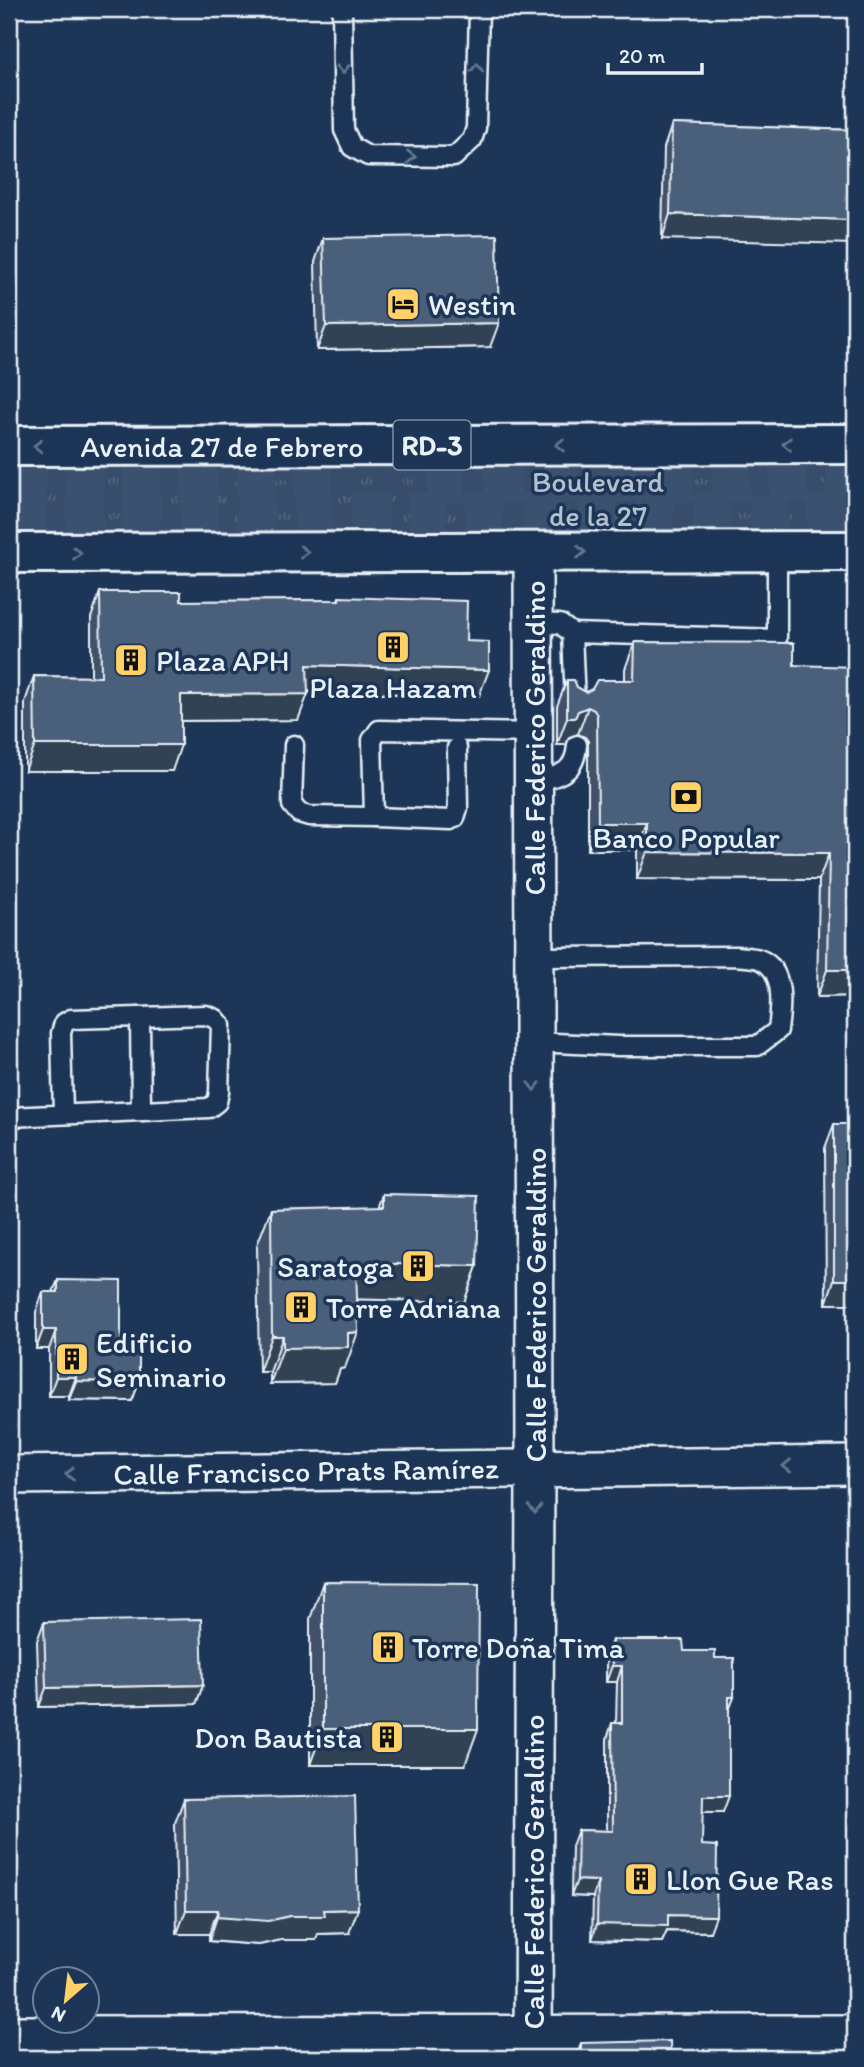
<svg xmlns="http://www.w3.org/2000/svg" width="864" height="2067" viewBox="0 0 864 2067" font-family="Itim,sans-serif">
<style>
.park{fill:url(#park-tufts);stroke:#909fb2;stroke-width:2}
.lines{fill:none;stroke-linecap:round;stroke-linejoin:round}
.motorway-tunnel{stroke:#3b516f;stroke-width:38;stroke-dasharray:38 19;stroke-linecap:butt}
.service-casing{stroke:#e8f1f8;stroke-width:23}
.minor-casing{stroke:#e8f1f8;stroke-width:42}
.primary-casing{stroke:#e8f1f8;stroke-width:44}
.service{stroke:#1d3557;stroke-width:18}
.minor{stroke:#1d3557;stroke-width:37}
.primary{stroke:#1d3557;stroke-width:38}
.wall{fill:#3f5169;stroke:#e8f1f8;stroke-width:2}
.shaded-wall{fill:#334255;stroke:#e8f1f8;stroke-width:2}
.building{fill:#495e7a;stroke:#e8f1f8;stroke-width:2}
.oneway{stroke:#64778f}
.labels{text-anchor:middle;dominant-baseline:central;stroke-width:7;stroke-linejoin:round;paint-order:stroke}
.shield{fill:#1d3557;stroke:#abb9c8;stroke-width:2}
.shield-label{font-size:28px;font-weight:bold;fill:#e8f1f8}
.poi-label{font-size:30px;fill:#e8f1f8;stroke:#1d3557;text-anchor:start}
.street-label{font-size:30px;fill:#e8f1f8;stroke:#1d3557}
.park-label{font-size:30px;fill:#b3c0ce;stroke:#1d3557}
</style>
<defs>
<pattern id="park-tufts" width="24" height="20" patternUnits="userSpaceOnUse" patternTransform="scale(1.75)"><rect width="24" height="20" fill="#374d6c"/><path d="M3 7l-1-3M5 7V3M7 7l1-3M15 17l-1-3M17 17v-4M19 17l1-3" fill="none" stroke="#546782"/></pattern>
</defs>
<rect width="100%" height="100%" fill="#1d3557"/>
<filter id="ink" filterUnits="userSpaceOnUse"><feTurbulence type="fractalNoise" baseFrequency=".0143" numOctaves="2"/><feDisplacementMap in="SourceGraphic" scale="14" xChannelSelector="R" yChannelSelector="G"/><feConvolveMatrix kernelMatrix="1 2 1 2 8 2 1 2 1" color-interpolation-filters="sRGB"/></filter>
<g filter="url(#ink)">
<path class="park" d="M855,454V541L9,540V457Z"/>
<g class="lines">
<g class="motorway-tunnel">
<path d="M427,484L855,483"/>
<path d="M9,485L339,484"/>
<path d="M9,513L458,511L855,515"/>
</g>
<g class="service-casing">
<g id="service">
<path d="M342,9L344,130L352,147L368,156L454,157L472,140L476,128L479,9"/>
<path d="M533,623L560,624L572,633L575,703"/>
<path d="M572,633L777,639V551"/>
<path d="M294,745L292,805L299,813L309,816L374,817"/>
<path d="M457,748L458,808L455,818L451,820L374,817L372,740L379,730L533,733"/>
<path d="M534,783C559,775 575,774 577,745"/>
<path d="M140,1017L141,1111"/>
<path d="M534,1042L618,1046H757L778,1030C781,1008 786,969 759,959C752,957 743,957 736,956L535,957"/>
<path d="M9,1117L209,1108L217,1102L219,1092L221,1025L216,1019L206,1015L71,1019L64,1023L61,1033L63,1114"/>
</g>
</g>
<g class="minor-casing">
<g id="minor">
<path d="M9,1475L855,1465"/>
<path d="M9,2035L855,2034"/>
<path d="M533,2058L535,1469L533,552"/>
</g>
</g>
<g class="primary-casing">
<g id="primary">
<path d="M9,446L855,444"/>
<path d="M9,553L855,551"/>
</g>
</g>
<use href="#service" class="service"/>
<use href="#minor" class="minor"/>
<use href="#primary" class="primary"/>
</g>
<g class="wall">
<path d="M672,124L855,130L662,239L664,148Z"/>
<path d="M323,238L490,347L317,350L315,262Z"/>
<path d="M100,592L181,601L338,600L339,597L466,641L479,696L308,692L298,720L181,721L172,771H25V702L34,676L91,677V618Z"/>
<path d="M635,642L794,665L855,996L817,997L819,880L637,879V850H588V741L585,737L578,734L569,737L566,745H557V706L567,680L577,687L586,692L625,680V669Z"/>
<path d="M834,1124L855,1304H826L825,1148Z"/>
<path d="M384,1194L477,1266L464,1302L358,1299L345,1368L340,1369L335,1383L270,1384V1372H259L257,1245L271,1209L379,1207Z"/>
<path d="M58,1280L121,1350L139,1382L132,1401L69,1400V1396H49V1349H36V1312L43,1292H53Z"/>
<path d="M323,1582L465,1765H310V1619Z"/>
<path d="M44,1622L203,1685L196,1704L39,1707L37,1641Z"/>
<path d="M612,1640L684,1651L715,1658L734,1697L729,1709L723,1812H702V1845L710,1932L667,1931L662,1942L592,1940L593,1897L571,1896L572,1846L578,1830L607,1831V1739L612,1723H616L617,1682H606V1657Z"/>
<path d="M184,1799L349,1933L318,1934L316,1940H281L259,1945L209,1941V1934H177L175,1823Z"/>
<path d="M581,2043L671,2058H575Z"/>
</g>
<g class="shaded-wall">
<path d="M670,214L855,220V244L662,239Z"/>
<path d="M499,323L490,347L317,350L326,326Z"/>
<path d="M307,665L489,670L479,696L298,691Z"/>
<path d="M308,694L298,720L172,721L181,695Z"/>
<path d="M588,707L578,734L569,737L566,745H557L567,718L578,711Z"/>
<path d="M35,745H181L172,771H25Z"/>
<path d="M598,823H647L637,850H588Z"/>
<path d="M647,852L829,853L819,880L637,879Z"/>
<path d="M827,970H855V996L817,997Z"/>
<path d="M356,1263L477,1266L464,1302L343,1299Z"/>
<path d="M834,1280H855V1304H826Z"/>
<path d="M43,1330H56L49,1349H36Z"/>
<path d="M358,1332L345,1368L340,1369L335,1383L270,1384L283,1348L348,1333Z"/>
<path d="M272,1336H283L270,1372H259Z"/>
<path d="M56,1377H76L69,1396H49Z"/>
<path d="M76,1381L139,1382L132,1401L69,1400Z"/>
<path d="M612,1666H622L617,1682H606Z"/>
<path d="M203,1685L196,1704L39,1707L46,1688Z"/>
<path d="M729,1697H734L728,1713Z"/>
<path d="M323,1729H478L465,1765H310Z"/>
<path d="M703,1796H729L723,1812H697Z"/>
<path d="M577,1880L598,1881L593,1897L571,1896Z"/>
<path d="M358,1909L349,1933L318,1934L316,1940H281L259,1945L209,1941L217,1917L324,1910Z"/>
<path d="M186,1910H218L209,1934H177Z"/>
<path d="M668,1915L716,1916L710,1932L667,1931L662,1942L592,1940L597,1924Z"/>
</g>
<g class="building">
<path d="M672,124L855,130V220L670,214Z"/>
<path d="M497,235L499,323L326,326L323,238Z"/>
<path d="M100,592H181V601L339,600V597L467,601L466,641L489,642V670L307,665L308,694L181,695V745H35L34,676L101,677Z"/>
<path d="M635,642L794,643V665L855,667V970H827L829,853L647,852V823H598L597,715L594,710L588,707L578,711L575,718H567V680H574L577,687L586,692L592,689L597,680H634Z"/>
<rect x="834" y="1124" width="21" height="156"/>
<path d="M384,1194L479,1196L477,1266L356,1263L358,1332L348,1333V1347L283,1348V1336H272L271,1209L384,1206Z"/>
<path d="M58,1280L121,1281V1350H139V1382L76,1381V1377H56V1330H43V1292H58Z"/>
<path d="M323,1582L479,1583L478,1729H323Z"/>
<path d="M201,1619L203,1685L46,1688L44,1622Z"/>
<path d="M612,1640H683L684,1651H715V1658H734V1697H729V1796H703L702,1845L717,1846L716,1916L668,1915V1926L597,1924L598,1881L577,1880L578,1830L613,1831L612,1723H622V1666H612Z"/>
<path d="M355,1796L358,1909L324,1910L325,1916H290L268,1921L217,1917L218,1910H186L184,1799Z"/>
<path d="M670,2041L671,2058H581V2043Z"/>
</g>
<defs><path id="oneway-chevron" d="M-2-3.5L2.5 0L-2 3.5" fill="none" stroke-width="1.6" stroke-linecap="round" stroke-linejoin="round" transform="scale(1.75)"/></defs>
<g class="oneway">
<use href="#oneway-chevron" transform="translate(477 68) rotate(-88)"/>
<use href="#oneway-chevron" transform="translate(343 69) rotate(89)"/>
<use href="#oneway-chevron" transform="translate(411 157) rotate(1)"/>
<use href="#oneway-chevron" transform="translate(787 444) rotate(180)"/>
<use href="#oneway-chevron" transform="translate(560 445) rotate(180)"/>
<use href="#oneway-chevron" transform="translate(38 446) rotate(180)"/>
<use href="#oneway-chevron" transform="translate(304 552)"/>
<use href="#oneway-chevron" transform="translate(581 552)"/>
<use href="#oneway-chevron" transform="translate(77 553)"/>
<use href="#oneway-chevron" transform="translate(534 1086) rotate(90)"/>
<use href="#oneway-chevron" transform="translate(787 1466) rotate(179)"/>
<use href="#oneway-chevron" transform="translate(70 1474) rotate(179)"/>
<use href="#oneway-chevron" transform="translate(535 1509) rotate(90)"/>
</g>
</g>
<defs>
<g id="hotel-square" transform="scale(1.75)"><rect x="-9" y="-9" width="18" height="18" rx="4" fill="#ffd166" stroke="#1d3557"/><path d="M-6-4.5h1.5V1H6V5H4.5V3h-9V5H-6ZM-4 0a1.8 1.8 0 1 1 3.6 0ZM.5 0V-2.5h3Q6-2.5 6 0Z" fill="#111"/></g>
<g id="building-square" transform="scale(1.75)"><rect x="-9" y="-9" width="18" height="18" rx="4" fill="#ffd166" stroke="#1d3557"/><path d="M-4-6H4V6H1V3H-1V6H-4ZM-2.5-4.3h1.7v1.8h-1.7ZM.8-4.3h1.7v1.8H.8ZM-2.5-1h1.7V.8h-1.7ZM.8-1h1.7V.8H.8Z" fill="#111"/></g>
<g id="bank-square" transform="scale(1.75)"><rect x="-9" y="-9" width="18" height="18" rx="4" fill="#ffd166" stroke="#1d3557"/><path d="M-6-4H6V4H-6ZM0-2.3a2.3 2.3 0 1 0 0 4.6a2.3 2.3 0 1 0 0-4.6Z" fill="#111"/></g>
</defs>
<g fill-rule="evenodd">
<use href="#hotel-square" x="403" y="304"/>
<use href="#building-square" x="393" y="647"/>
<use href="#building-square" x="131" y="660"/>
<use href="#bank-square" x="686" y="797"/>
<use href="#building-square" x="418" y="1266"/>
<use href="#building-square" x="301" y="1307"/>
<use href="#building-square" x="72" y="1359"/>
<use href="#building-square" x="388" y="1647"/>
<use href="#building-square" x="387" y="1737"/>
<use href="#building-square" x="641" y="1879"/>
</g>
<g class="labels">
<rect class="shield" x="393.5" y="420.5" width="77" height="49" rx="5"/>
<g class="shield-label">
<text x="432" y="445">RD-3</text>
</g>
<g class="poi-label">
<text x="428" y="304">Westin</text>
<text x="156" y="660">Plaza APH</text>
<text x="393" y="687" text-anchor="middle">Plaza Hazam</text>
<text x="686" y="837" text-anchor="middle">Banco Popular</text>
<text x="394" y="1266" text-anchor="end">Saratoga</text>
<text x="326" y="1307">Torre Adriana</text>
<text x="96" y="1342">Edificio<tspan x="96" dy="34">Seminario</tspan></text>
<text x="412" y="1647">Torre Doña Tima</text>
<text x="362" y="1737" text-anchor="end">Don Bautista</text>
<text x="666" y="1879">Llon Gue Ras</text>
</g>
<g class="street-label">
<text x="222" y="446">Avenida 27 de Febrero</text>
<text transform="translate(534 738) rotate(-90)">Calle Federico Geraldino</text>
<text transform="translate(535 1305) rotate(-90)">Calle Federico Geraldino</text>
<text transform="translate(306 1471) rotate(-1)">Calle Francisco Prats Ramírez</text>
<text transform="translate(533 1872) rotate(-90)">Calle Federico Geraldino</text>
</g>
<g class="park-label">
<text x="598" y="481">Boulevard<tspan x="598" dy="34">de la 27</tspan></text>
</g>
</g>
<rect width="864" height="2067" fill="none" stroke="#1d3557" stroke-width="35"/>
<rect x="18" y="18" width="829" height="2032" fill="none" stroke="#e8f1f8" stroke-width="2.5" filter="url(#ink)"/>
<g transform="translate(66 2000) rotate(208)"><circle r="33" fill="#1d3557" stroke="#6e8097" stroke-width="2"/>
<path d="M0-5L12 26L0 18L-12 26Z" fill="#ffd166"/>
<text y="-10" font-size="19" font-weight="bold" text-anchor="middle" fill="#e8f1f8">N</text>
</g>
<path d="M608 63v10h94v-10" fill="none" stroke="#e8f1f8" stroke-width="3.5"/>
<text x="619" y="63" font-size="21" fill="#e8f1f8" stroke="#1d3557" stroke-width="5" paint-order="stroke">20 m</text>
</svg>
